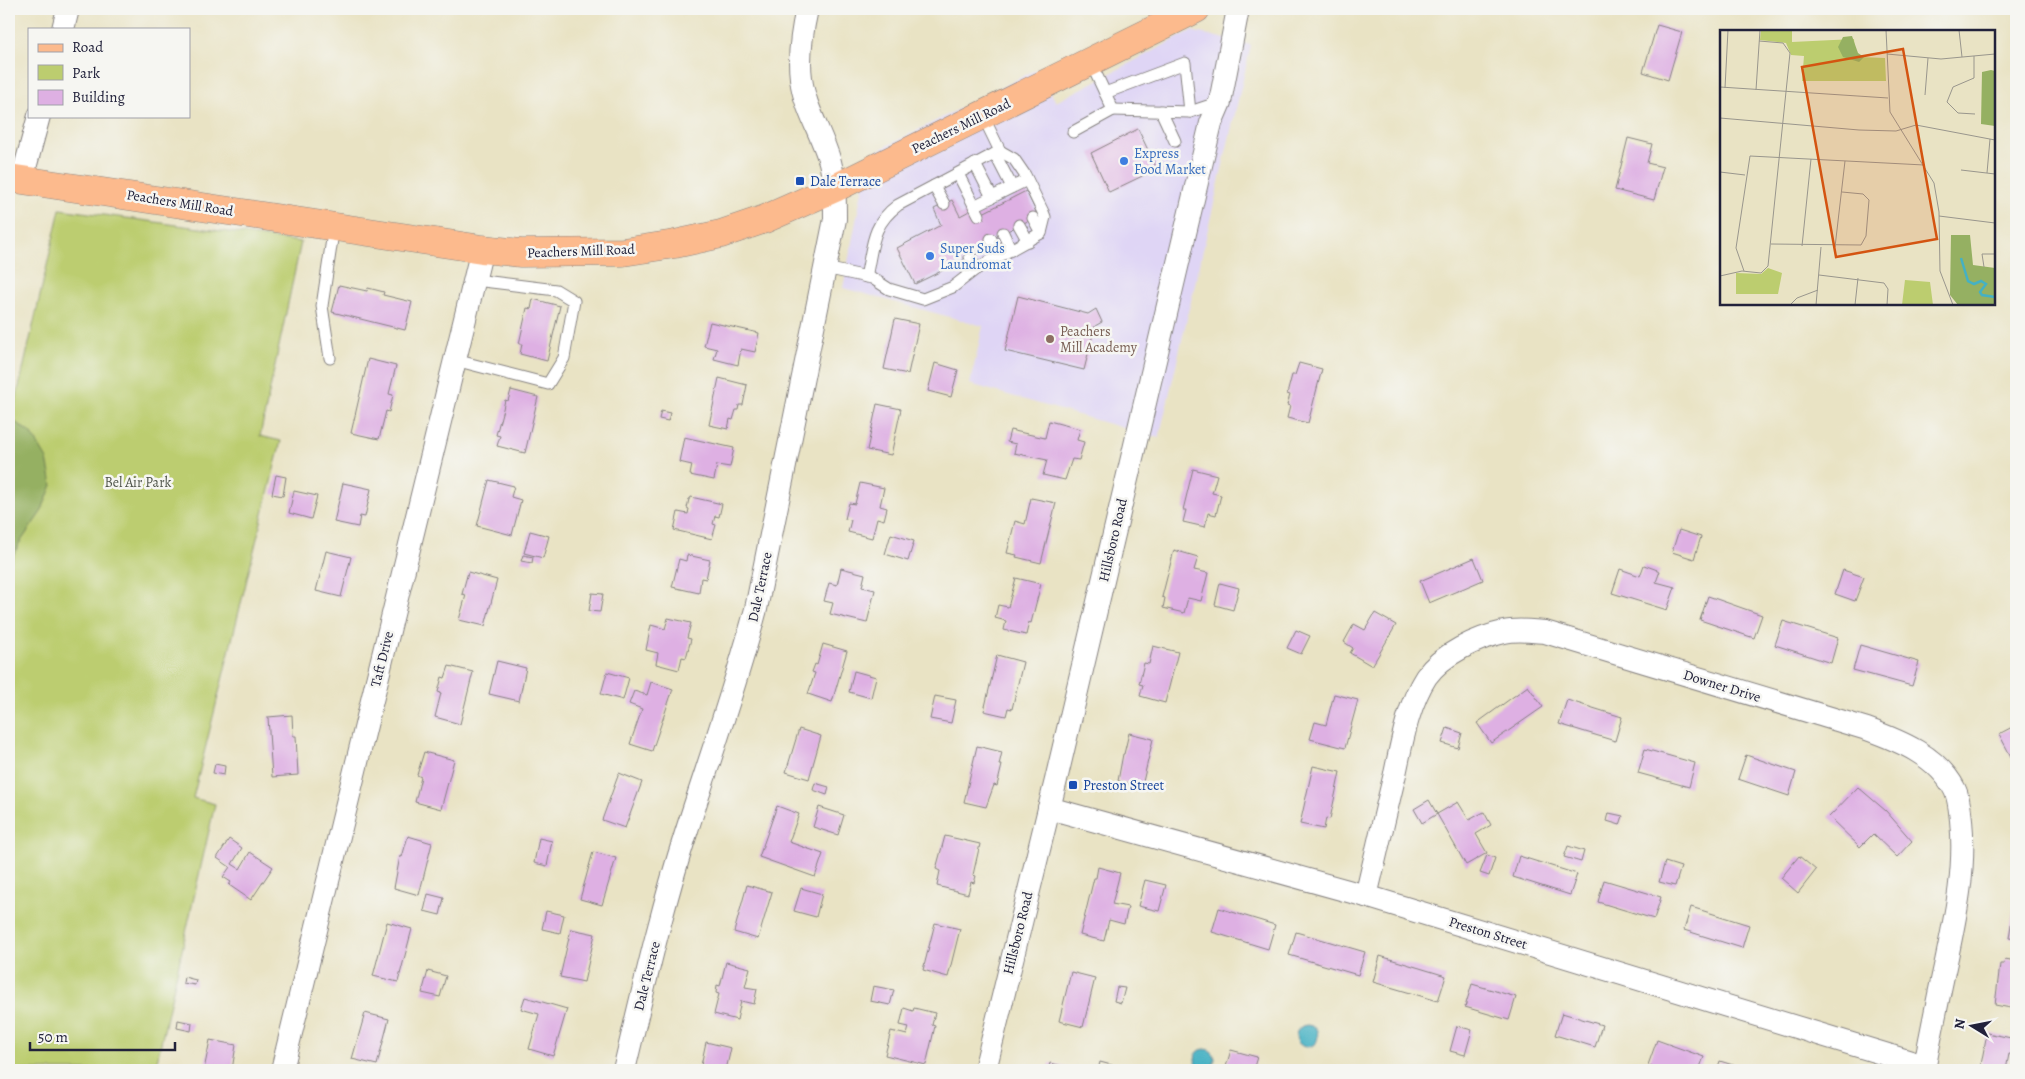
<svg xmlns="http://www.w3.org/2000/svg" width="2025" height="1079" viewBox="0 0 2025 1079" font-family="Alegreya,serif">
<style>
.built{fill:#dfd5f5}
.green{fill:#bccd6f;stroke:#6f7855}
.forest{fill:#95b062;stroke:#5c694e}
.water{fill:#45b1c3;stroke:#346a7f}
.building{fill:#deb0e3}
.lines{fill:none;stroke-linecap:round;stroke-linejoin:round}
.lane-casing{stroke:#868280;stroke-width:13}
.street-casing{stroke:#868280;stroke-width:24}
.primary-casing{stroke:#868280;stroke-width:29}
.lane{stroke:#fff;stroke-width:11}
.street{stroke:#fff;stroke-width:22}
.primary{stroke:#fcba8d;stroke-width:28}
.shop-dot{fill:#3f7fe0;stroke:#f6f6f2;stroke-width:2}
.transit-dot{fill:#1a4fb4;stroke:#f6f6f2;stroke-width:2}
.education-dot{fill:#8d6e63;stroke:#f6f6f2;stroke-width:2}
.labels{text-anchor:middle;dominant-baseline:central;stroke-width:5;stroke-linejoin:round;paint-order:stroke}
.street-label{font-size:14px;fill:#22223b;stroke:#f6f6f2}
.shop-label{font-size:14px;fill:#366cbe;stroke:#f6f6f2;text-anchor:start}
.transit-label{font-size:14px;fill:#164399;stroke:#f6f6f2;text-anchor:start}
.education-label{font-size:14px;fill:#785e54;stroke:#f6f6f2;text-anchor:start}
.park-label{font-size:14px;fill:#50554b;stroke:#f6f6f2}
.inset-river{fill:none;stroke:#45b1c3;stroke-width:2.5}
.inset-road{fill:none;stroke:#99968d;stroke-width:1}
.view{fill:#d45411;fill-opacity:0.15;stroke:#d45411;stroke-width:2.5}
.inset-edge{fill:none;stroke:#22223b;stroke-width:2.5}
</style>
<rect width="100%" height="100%" fill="#f6f6f2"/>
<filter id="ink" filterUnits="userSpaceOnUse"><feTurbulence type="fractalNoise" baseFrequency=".02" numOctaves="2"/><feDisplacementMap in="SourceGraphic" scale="10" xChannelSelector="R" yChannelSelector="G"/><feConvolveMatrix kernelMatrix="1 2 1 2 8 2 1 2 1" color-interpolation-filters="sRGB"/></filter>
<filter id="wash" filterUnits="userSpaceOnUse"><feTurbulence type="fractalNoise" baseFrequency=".0096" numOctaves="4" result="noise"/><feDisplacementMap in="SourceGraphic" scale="20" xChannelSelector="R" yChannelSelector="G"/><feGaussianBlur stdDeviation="1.12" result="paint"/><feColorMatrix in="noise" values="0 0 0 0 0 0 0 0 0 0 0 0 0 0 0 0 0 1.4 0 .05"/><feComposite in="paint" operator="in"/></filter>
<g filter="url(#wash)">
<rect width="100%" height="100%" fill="#e9e3c4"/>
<path class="built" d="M1191,31L1251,45L1159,438L970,384L983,326L843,288L869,155L1037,69L1056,102Z"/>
<path class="green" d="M60,209L301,242L260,436L281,441L193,798L215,804L155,1070H16L9,1068V430Z"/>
<path class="forest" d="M11,419L32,434L47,459L52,485L41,512L19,544L9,565V423Z"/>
<g class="water">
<circle cx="1307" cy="1036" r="11"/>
<circle cx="1205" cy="1059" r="10"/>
</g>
<g id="blocks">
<g class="building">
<path d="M1657,25L1682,32L1668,80L1643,72Z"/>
<path d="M1138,129L1157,169L1109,192L1091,153Z"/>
<path d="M1628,138L1652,144L1647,163L1663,167L1654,200L1615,190Z"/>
<path d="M1026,191L1038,216L987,241L990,247L915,284L897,248L941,225L934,209L952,200L960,216L971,210L975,217Z"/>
<path d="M339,285L367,291L368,288L384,292L383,295L412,302L405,330L332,312Z"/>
<path d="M1018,296L1088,314L1096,309L1102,322L1095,326L1084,370L1005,351Z"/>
<path d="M533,299L560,306L547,361L520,354L522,344H519L527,308L531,309Z"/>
<path d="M895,319L919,324L908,374L884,369Z"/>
<path d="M710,322L759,333L755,352L741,349L738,365L714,359L717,349L704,346Z"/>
<path d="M368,359L396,366L389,394L393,395L389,412L386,411L379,439L351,433Z"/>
<path d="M935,363L958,370L951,397L928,391Z"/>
<path d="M1299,363L1322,369L1308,423L1287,418L1290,406L1287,405L1290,395L1287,394L1292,375H1295Z"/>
<path d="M719,378L747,385L743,405H739L738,410H736L733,420L730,419L728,429L709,425Z"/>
<path d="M511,390L538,397L525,453L497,446L500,436L496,435L503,409L505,400L508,401Z"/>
<path d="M877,404L901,409L891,455L867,450Z"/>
<path d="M661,411L670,413L668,421L659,419Z"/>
<path d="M1049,421L1080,429L1077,440L1084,442L1079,460L1072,459L1065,480L1043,475L1047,460L1014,453L1016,444L1007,442L1010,430L1045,438Z"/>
<path d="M684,437L734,448L730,467L717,465L714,480L690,475L692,465L679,462Z"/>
<path d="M1193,469L1217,475L1212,493L1221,495L1216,515L1208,513L1205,527L1183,522L1186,510H1183Z"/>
<path d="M276,475L286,477L283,496L272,494Z"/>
<path d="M489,480L514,486L511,497L521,500L512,535L477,526Z"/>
<path d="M343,483L371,489L365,517L360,516L358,527L334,522Z"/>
<path d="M860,483L884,488L880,506L887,508L884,520L877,518L872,538L848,532L851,520L845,519L849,503L855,504Z"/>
<path d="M294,491L317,496L311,519L289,513Z"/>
<path d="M691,497L722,504L719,517L715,516L713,524L716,525L712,539L674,530L678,512L688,514L689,509L687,508L689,499H690Z"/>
<path d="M1031,498L1056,503L1041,563L1016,557L1017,555L1007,553L1015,521L1025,524Z"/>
<path d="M1679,530L1701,537L1694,559L1672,552Z"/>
<path d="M530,531L549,536L543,558L524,553Z"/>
<path d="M891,534L914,541L908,561L885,554Z"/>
<path d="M1174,550L1198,557L1194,570L1208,573L1201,601L1188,598L1184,613L1163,608L1165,598L1162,597Z"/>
<path d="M326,551L351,557L341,597L316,591Z"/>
<path d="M523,555L533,557L532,563L521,561Z"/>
<path d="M687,555L710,560L706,579L701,578L699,593L672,587L679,559L686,561Z"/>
<path d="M1474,558L1483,580L1429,603L1420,581Z"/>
<path d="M1644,565L1660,571L1656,582L1675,587L1667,610L1612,593L1620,569L1640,576Z"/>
<path d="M841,568L865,574L862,587L875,590L867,623L830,614L833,603L824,601L829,583L837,585Z"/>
<path d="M1843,570L1864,577L1855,601L1835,594Z"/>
<path d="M468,572L497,580L485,626L459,620L466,595L462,594Z"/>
<path d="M1016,578L1041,584L1031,623L1029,622L1026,635L1004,630L1006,621L995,618L998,605L1008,607Z"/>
<path d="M1220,583L1239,588L1233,610L1215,605Z"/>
<path d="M592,593L603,594L600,612L589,611Z"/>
<path d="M1708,596L1762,615L1754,638L1700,620Z"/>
<path d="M1375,613L1396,625L1372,666L1350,653L1353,648L1344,642L1354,624L1365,630Z"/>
<path d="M668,618L691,623L687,638L691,639L686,658L682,657L679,670L656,664L658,653L646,650L651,625L665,629Z"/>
<path d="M1783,621L1838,638L1831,663L1775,645Z"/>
<path d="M1296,630L1310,636L1301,654L1287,648Z"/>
<path d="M823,644L847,651L832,702L808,694L815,673L812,672L815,664L817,665Z"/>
<path d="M1860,645L1919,662L1912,686L1853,670Z"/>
<path d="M1153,646L1178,652L1165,703L1140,696L1143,685L1139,684L1144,663L1149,664Z"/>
<path d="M997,655L1023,662L1012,709L1008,708L1006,716L984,711Z"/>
<path d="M497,661L526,668L519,701L489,694Z"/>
<path d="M449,666L473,672L460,724L435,717L441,693L438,692L442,677L445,678Z"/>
<path d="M854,671L876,677L871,698L849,692Z"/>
<path d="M607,672L629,678L623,700L601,694Z"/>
<path d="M651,682L673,689L652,751L630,744L642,709L629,704L634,691L647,695Z"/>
<path d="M1528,686L1543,707L1491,743L1477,723Z"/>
<path d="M1334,694L1358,700L1345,748L1310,739L1315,722L1326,725Z"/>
<path d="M935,696L956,700L951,723L930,719Z"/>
<path d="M1567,700L1622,717L1615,741L1559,724Z"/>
<path d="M292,715L293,736H296L298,775L272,777L268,717Z"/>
<path d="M2016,725V766L1999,734Z"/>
<path d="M1447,728L1462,733L1458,748L1442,743Z"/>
<path d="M799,729L821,736L809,779L786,772Z"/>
<path d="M1129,733L1153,739L1142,786L1118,781L1123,754H1124Z"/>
<path d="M977,746L1002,752L999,765H1002L997,786L994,785L986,807L964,802Z"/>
<path d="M1645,749L1695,763L1689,787L1638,773Z"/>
<path d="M424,752L454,760L441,809L415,802L421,777L417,775Z"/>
<path d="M1746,755L1796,772L1789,796L1738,779Z"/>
<path d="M215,764L225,766L224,775L213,773Z"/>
<path d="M1313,766L1340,772L1330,819L1326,818L1324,829L1300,824Z"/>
<path d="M619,773L642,782L625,828L602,820Z"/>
<path d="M815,783L829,787L827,795L813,790Z"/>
<path d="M1858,787L1886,811L1912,841L1897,857L1873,834L1860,847L1829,817Z"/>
<path d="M1429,800L1437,814L1422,823L1414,809Z"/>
<path d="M1458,802L1469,820L1484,812L1491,825L1476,834L1487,853L1466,865L1437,814Z"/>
<path d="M777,806L799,814L789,842L823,854L815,877L759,857Z"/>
<path d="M819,807L844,815L838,835L813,827Z"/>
<path d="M1609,813L1623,816L1620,825L1607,821Z"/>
<path d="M408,836L432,843L419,895L394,888L400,856L402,857Z"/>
<path d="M945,836L980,844L973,875L976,876L974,883L971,882L968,894L937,886L940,871L936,869Z"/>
<path d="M539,838L552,841L547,866L534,863Z"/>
<path d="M229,839L242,848L232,864L240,869L250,852L273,867L251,900L229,885L231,882L223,877L230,867L217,858Z"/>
<path d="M1568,846L1584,851L1581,862L1564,857Z"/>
<path d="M593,852L616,858L602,905L580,899Z"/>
<path d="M1487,855L1495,858L1489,876L1480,873Z"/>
<path d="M1519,856L1577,874L1570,895L1513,877Z"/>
<path d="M1799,856L1816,870L1798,893L1781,878Z"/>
<path d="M1665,862L1681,867L1675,886L1659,882Z"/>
<path d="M1098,867L1120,873L1112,904L1128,907L1124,924L1109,920L1104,941L1080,935L1094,878H1096Z"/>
<path d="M1145,880L1166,885L1159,911L1138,906Z"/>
<path d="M1604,880L1661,897L1654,919L1598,902Z"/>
<path d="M747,885L772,892L758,939L734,932Z"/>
<path d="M801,888L822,894L816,917L794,911Z"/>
<path d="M428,894L444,898L440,915L424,911Z"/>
<path d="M2015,899L2016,900V939L2009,938Z"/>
<path d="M1691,907L1749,925L1742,948L1684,930Z"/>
<path d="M1219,908L1275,925L1268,949L1212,932Z"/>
<path d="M546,911L564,915L560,933L542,929Z"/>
<path d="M387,922L412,929L398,982L373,976Z"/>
<path d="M935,923L960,929L948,977L923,970Z"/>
<path d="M571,929L595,934L584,982L560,977Z"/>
<path d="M1296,932L1365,952L1358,975L1289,955Z"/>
<path d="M1380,956L1446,976L1438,1001L1373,982Z"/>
<path d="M2005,959L2016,961V1009L1995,1005L2000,964H2004Z"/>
<path d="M726,962L750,968L745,987L757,989L754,1004L741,1001L737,1020L714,1014L719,994L716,993L717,985L720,986Z"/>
<path d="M428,971L446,976L440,997L422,993Z"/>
<path d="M1071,972L1095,978L1083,1027L1059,1021Z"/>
<path d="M184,977L196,980L195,985L183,983Z"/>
<path d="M1472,984L1516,997L1509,1020L1465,1007Z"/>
<path d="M873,986L894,990L890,1005L870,1001Z"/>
<path d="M1117,987L1125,988L1121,1003L1114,1001Z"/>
<path d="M525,997L567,1009L553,1056L529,1049L539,1014L521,1009Z"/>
<path d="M904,1008L913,1011L914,1008L935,1013L932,1025L935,1026L926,1065L885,1055L891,1031L907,1035L909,1027L900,1025Z"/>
<path d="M365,1013L389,1019L377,1065L352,1059Z"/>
<path d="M1562,1013L1602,1025L1595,1047L1555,1035Z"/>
<path d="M178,1020L192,1023L191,1031L177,1028Z"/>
<path d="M1457,1026L1472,1030L1465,1055L1450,1051Z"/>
<path d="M1987,1033L2016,1039V1055L2009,1054L2006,1070H1980Z"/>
<path d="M210,1040L236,1045L232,1070H204Z"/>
<path d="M1657,1040L1704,1057L1699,1070H1663L1648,1065Z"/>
<path d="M706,1042L731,1048L726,1070H700Z"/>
<path d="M1231,1050L1257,1057L1253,1070H1225Z"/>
<path d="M1720,1061L1749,1070H1717Z"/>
<path d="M1100,1062L1123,1068V1070H1098Z"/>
<path d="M1050,1063L1078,1070H1048Z"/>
</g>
</g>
</g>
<g filter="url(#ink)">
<use href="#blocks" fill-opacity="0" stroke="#868280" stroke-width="1"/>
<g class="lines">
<g class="lane-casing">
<g id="lane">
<path d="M1105,93L1185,63L1190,112"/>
<path d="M1113,110L1190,112L1220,102"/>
<path d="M1161,111L1175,141"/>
<path d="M1073,132L1113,110L1090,61"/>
<path d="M995,154L1012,187"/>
<path d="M975,164L992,197"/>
<path d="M958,174L979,215"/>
<path d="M934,186L944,204"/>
<path d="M974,206L1027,180"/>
<path d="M1033,218L1041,233"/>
<path d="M1019,225L1028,241"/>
<path d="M1003,233L1011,250"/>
<path d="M991,239L999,256"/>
<path d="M970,257L976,269"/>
<path d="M825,268L872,278L889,289L923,299L953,287L976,269L1041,233L1045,217L1043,212L1025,175L1014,159L1000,151"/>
<path d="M866,277C873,246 871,225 898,205L1000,151L983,116"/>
<path d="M330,358L322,306L334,226"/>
<path d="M455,360L548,384L564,358L574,301L556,290L475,280"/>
</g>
</g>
<g class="street-casing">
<g id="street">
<path d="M63,29L68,9"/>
<path d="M22,179L39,116"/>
<path d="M1049,808L1366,896L1924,1066"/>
<path d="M1366,896C1376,855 1385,814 1395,774C1402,742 1408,705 1426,677C1442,654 1477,638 1504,632C1517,629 1531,631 1545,632L1867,729C1900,741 1938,756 1955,790C1959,798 1960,811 1961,820C1966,869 1956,914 1946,962C1938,998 1931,1034 1924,1070"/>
<path d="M282,1070L482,249"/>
<path d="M624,1070C643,991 661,911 686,833C710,758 736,685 756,609L835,219C835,199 835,181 830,162C822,134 804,107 801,78C798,55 802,31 807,9"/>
<path d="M985,1070L1056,780L1211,123L1220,102L1238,9"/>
</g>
</g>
<g class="primary-casing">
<path id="primary" d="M9,178L482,249L521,253L623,252L675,244L721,234L765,219L835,188L1196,9"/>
</g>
<use href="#lane" class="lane"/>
<use href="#street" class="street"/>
<use href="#primary" class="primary"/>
</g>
</g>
<g class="shop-dot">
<circle cx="1124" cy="161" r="5"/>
<circle cx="930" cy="256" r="5"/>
</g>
<g class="transit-dot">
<rect x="795" y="176" width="10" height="10" rx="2.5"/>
<rect x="1068" y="780" width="10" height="10" rx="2.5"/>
</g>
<circle class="education-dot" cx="1050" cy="339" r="5"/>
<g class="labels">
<g class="street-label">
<text transform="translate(961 126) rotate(-26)">Peachers Mill Road</text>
<text transform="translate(180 203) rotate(9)">Peachers Mill Road</text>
<text transform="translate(581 251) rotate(-2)">Peachers Mill Road</text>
<text transform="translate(1113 540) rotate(-77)">Hillsboro Road</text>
<text transform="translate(760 587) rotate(-78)">Dale Terrace</text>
<text transform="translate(382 659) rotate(-76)">Taft Drive</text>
<text transform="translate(1722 686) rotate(17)">Downer Drive</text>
<text transform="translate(1018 933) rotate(-76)">Hillsboro Road</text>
<text transform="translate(1488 933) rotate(17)">Preston Street</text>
<text transform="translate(647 976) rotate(-76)">Dale Terrace</text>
</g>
<g class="shop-label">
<text x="1134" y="153">Express<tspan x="1134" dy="16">Food Market</tspan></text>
<text x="940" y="248">Super Suds<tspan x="940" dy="16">Laundromat</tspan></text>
</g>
<g class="transit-label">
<text x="810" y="181">Dale Terrace</text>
<text x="1083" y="785">Preston Street</text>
</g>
<g class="education-label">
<text x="1060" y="331">Peachers<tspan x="1060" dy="16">Mill Academy</tspan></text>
</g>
<g class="park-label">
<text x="138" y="482">Bel Air Park</text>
</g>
</g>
<g transform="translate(1720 30)">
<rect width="275" height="275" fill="#e9e3c4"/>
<path d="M41,0H72V12L134,9L135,22L140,27L165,28L166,51H82L84,26L71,25L66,13L40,10ZM48,238L62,243L58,264H16V243L41,244ZM185,250L210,252L213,275H182Z" fill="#bccd6f"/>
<path d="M132,6L138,23L144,27L139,32L123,27L118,17L123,7ZM271,40L275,41V96L261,94L262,42ZM231,205H250L253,235L275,238V275H238L230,265Z" fill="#95b062"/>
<path class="inset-river" d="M241,228L248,251L254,254L261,251L266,254L260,262L262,265L275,267"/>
<path class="inset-road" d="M166,0L170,82L214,153L219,182L220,241L233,275M239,0L242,27M167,24L221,29L275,24M254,26V48L233,57L227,72L238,83L255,84M0,57L168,68M5,58L8,0M36,60L40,0M205,65L208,28M0,88L139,100L176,101L196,95L275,110M241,140L275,144M0,142L25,145M267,143L270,109M219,186L275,193M51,214L141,215L146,206L149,170L143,164L122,162M82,216L91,129M115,217L125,131M264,237L262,224H275M24,241L16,218L30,126L204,135M99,245L164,253L168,259L167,275M0,246L22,241L41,243L48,236L70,23L63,13L39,11M70,275L77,268L98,260M96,275L101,217M135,275L138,248"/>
<path class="view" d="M183,19L217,209L116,227L82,37Z"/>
<rect width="275" height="275" class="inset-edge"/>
</g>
<rect width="2025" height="1079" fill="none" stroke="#f6f6f2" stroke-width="30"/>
<rect x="28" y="28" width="162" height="90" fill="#f6f6f2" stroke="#a1a1a9"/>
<rect x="38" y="44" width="25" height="8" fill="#fcba8d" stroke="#a1a1a9"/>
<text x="72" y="52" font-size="15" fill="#22223b">Road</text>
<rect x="38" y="65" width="25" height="15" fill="#bccd6f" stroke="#a1a1a9"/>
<text x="72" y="78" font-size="15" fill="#22223b">Park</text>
<rect x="38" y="90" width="25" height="15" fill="#deb0e3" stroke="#a1a1a9"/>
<text x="72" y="102" font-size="15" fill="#22223b">Building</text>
<g transform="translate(1972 1026) rotate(280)" stroke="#f6f6f2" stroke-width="4" paint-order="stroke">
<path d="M0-4L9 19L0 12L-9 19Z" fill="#22223b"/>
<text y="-8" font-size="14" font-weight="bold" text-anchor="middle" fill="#22223b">N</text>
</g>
<path d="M30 1042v8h145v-8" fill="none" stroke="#22223b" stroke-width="2.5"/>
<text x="38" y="1042" font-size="15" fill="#22223b" stroke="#f6f6f2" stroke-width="4" paint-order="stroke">50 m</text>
</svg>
